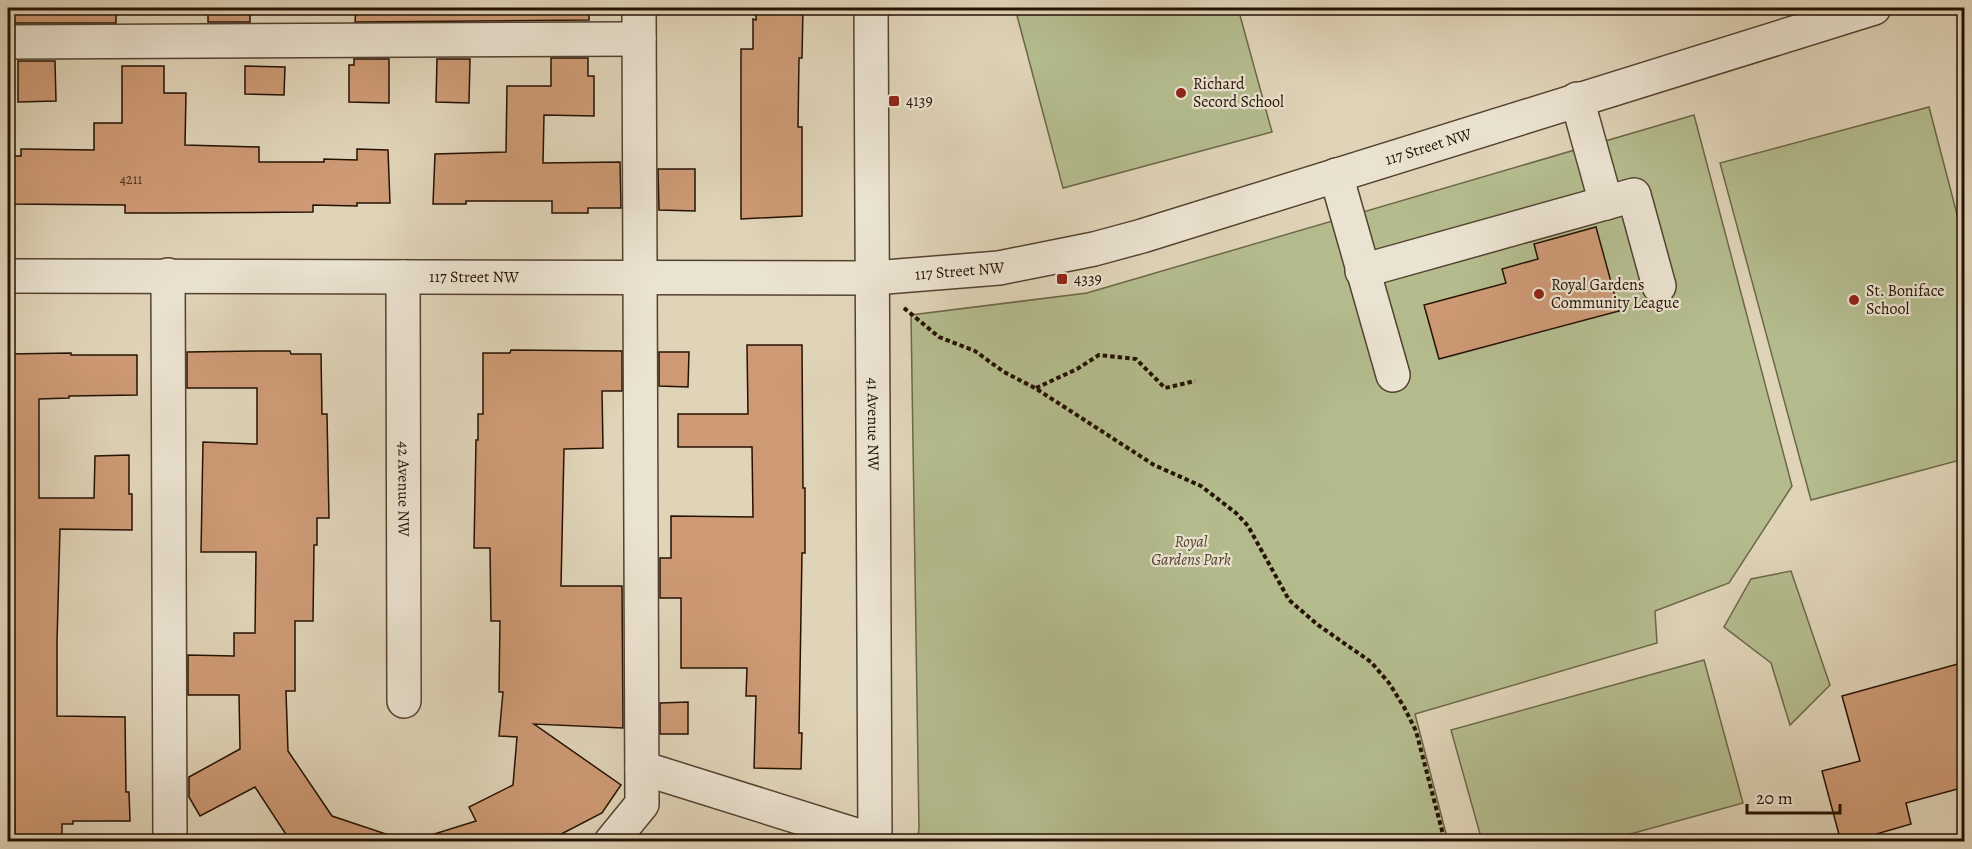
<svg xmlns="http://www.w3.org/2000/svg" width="1972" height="849" viewBox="0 0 1972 849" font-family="Alegreya,serif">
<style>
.green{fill:#b4bc8e;stroke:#6c6748;stroke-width:1.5}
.building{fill:#cd9a75;stroke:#251203;stroke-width:1.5}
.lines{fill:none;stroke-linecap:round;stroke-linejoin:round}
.minor-casing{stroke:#544230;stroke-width:36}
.path{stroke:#251203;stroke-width:4;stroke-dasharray:4.5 3;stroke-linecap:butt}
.minor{stroke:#ebe3d1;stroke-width:33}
.poi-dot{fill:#8f2418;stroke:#ebe3d1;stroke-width:2}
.labels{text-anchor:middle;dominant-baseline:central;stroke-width:4.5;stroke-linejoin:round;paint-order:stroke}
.number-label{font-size:14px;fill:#4f3420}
.poi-label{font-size:16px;fill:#251203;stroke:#ebe3d1;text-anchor:start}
.street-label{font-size:16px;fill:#251203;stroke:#ebe3d1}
.park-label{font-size:16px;font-style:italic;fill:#50452d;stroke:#ebe3d1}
</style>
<rect width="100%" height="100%" fill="#e0d4b8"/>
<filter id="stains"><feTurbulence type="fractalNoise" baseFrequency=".00333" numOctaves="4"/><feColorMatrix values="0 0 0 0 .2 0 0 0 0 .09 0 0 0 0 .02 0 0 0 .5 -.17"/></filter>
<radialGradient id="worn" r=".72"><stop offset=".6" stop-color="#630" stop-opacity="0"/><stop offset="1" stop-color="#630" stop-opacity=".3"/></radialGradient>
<g class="green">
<path d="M1015,8H1238L1272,132L1063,188Z"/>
<path d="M1929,107L1964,241V459L1811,500L1720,163Z"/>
<path d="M1694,115L1792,486L1729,583L1655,611L1657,643L1415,714L1448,841H917L919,829L911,315L1087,293Z"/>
<path d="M1791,571L1830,685L1790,725L1771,663L1724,627L1751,579Z"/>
<path d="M1704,660L1743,803L1605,841H1482L1451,730Z"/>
</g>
<g class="building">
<rect x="10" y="8" width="106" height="15"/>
<rect x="208" y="8" width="42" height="14"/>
<path d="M356,8H441V13L551,12V8H589V20L355,22Z"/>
<path d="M756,8H803L802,58H799L798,127H802V216L741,219V49H753V19L756,20Z"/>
<path d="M551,58H588V76H594V116L544,115L543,163L620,162L621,208H588V213H552V201H466V204H433L435,154L506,152L507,86H551Z"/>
<path d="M354,59H389V103L349,102V65H354Z"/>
<path d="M437,59H470L469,103L436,102Z"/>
<path d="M18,61H55L56,101L18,102Z"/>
<path d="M122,66H164V93H186L185,145L259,147V162H324V159L357,160V149L388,150L390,203H357V206L313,205V212L165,213H125V205L8,204V156H21V149H26L94,150V123H122Z"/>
<path d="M245,66L285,67L284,95L245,94Z"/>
<path d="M658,169H695V211L659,210Z"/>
<path d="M1596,227L1619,311L1439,359L1424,305L1506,283L1502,269L1538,259L1534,244Z"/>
<path d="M747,345H802L803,488H805V553H802L799,733H802L801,769L754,768L756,696H746L747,668H681V598H660V558H671V516L753,517L752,447H678V414H748Z"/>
<path d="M511,350L622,351V391H602L603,448L564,449L561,586H622L623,728L534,724L621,785L602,813L546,842H432L431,835L476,821L469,807L513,785L517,737L499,736L503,692H499L500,621H491L490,548H474L476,440H478V414H483V353H510Z"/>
<path d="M257,351H290L291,354H321L322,414H327L329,518H317V545H314L313,621H295V691H286L288,751L332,816L395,837V842H291L255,787L200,816L189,797V777L240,749L239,695H188V655L234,656V633H255L256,552H201L203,442L257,444V388H187V352Z"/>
<path d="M659,352H689L688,387L659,386Z"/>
<path d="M71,353V355H137V395L69,396V398L39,399V498H94L95,456L129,455V494H132V530L60,529L57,642V716L125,717L126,792H129L130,821H73V824H62V839H59V842H15L13,711H8V354Z"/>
<path d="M1965,662V787L1906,803L1911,824L1849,842H1841L1822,771L1860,761L1842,696Z"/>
<path d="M688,702V734H660V703Z"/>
</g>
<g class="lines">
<g class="minor-casing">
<g id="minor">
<path id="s1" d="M871,8L875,842"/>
<path d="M8,42L639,39"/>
<path d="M1577,99L1606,203"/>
<path d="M1336,175L1393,375"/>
<path d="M1362,271L1634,195L1659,286"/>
<path d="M168,275L170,842"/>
<path id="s2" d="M8,276L873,278L999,268L1094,249L1142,236L1874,8"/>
<path id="s3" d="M403,277L404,701"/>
<path d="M642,768L875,841"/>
<path d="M611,842L642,804L639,8"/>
</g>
</g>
<g class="path">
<path d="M904,308L939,337L975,351L1004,372L1035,388L1154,465L1201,486L1236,513L1248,526L1289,600L1318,625L1371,662L1389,683L1404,707L1416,731L1445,842"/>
<path d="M1036,388L1077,369L1099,355L1136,359L1165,388L1195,381"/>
</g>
<use href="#minor" class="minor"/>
</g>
<g class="poi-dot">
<circle cx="1181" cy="93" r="6"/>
<rect x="888" y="95" width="12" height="12" rx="3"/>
<rect x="1056" y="273" width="12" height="12" rx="3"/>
<circle cx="1539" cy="294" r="6"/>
<circle cx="1854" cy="300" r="6"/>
</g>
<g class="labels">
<g class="number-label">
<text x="131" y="179">4211</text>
</g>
<g class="poi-label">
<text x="1193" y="84">Richard<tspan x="1193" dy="18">Secord School</tspan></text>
<text x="906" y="101">4139</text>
<text x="1074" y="279">4339</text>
<text x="1551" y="285">Royal Gardens<tspan x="1551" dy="18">Community League</tspan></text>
<text x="1866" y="291">St. Boniface<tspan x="1866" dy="18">School</tspan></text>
</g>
<g class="street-label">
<text stroke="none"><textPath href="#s2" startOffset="1438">117 Street NW</textPath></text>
<text stroke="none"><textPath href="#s2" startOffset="952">117 Street NW</textPath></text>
<text stroke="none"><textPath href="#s2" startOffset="466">117 Street NW</textPath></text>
<text stroke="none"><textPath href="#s1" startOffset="416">41 Avenue NW</textPath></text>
<text stroke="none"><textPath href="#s3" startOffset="212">42 Avenue NW</textPath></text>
</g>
<g class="park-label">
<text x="1191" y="542">Royal<tspan x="1191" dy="18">Gardens Park</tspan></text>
</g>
</g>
<rect width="1972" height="849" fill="none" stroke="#e0d4b8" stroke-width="30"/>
<rect x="9" y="9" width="1954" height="831" fill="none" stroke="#251203" stroke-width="3"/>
<rect x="15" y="15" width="1942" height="819" fill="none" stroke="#251203" stroke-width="1.5"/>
<path d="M1747 804v9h93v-9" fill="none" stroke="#251203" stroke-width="3"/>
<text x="1756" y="804" font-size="18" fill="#251203" stroke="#ebe3d1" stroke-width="4.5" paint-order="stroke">20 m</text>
<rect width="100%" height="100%" filter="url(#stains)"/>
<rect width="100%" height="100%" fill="url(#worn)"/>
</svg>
